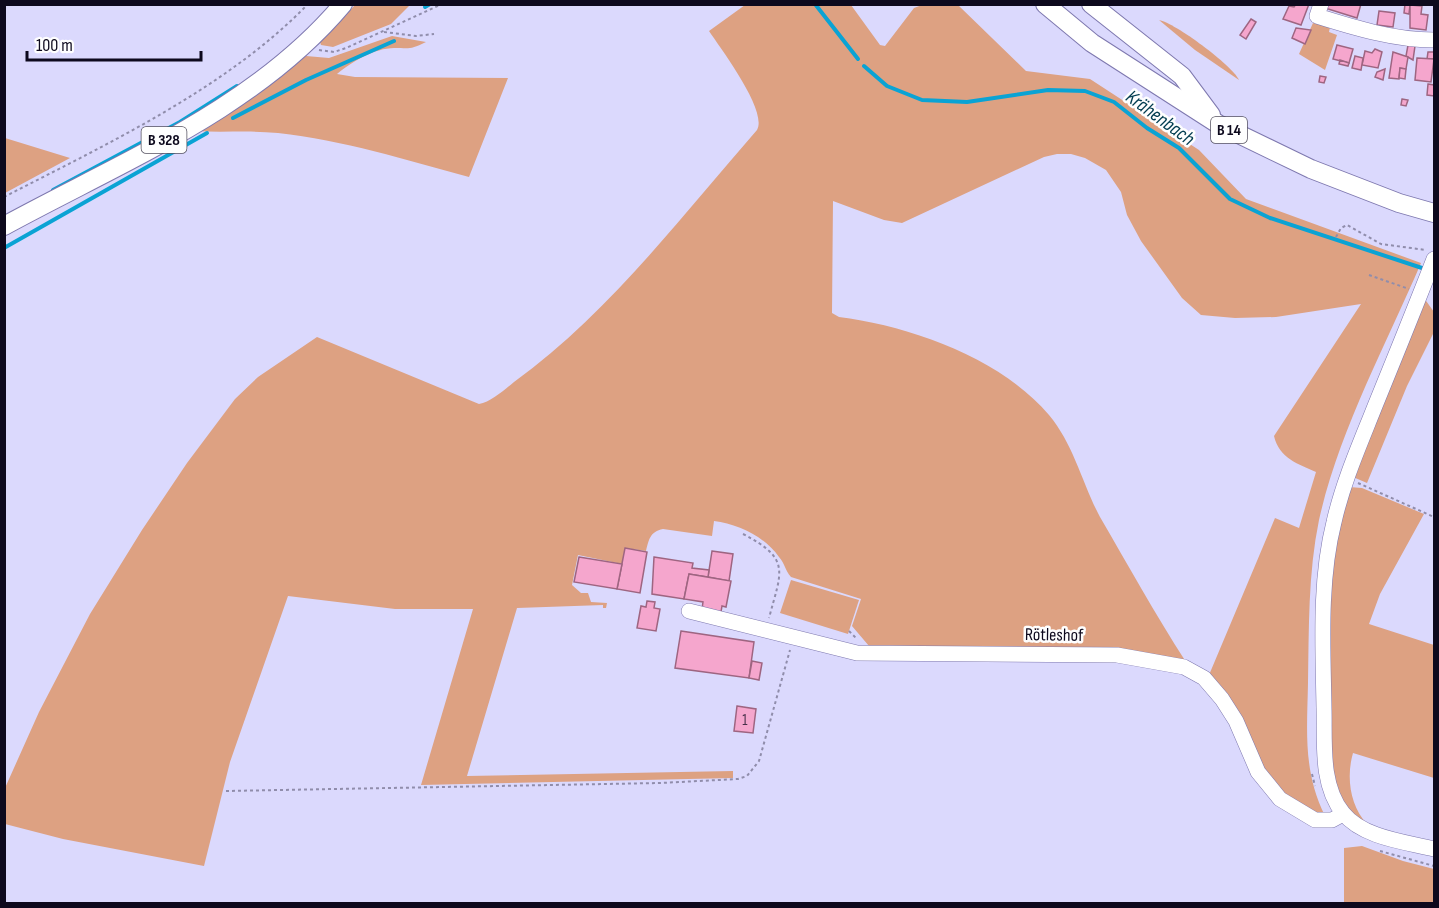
<svg xmlns="http://www.w3.org/2000/svg" width="1439" height="908" viewBox="0 0 1439 908" font-family="'Sofia Sans Condensed',sans-serif">
<style>
.green{fill:#dda182}
.lines{fill:none;stroke-linecap:round;stroke-linejoin:round}
.stream{stroke:#0aa3d4;stroke-width:4}
.building{fill:#f5a6cd;stroke:#9e6581;stroke-width:1.5}
.minor-casing{stroke:#7e78af;stroke-width:16}
.major-casing{stroke:#7e78af;stroke-width:20}
.path{stroke:#908dab;stroke-width:2;stroke-dasharray:3 3;stroke-linecap:butt}
.minor{stroke:#fff;stroke-width:15}
.major{stroke:#fff;stroke-width:18}
.labels{text-anchor:middle;dominant-baseline:central;stroke-width:5;stroke-linejoin:round;paint-order:stroke}
.number-label{font-size:15px;fill:#473049}
.shield{fill:#fefefe;stroke:#555260;stroke-width:1.5}
.shield-label{font-size:16px;font-weight:bold;fill:#0d091d}
.street-label{font-size:18px;fill:#0d091d;stroke:#fefefe}
.water-label{font-size:20px;font-style:italic;fill:#023c50;stroke:#fefefe}
</style>
<rect width="100%" height="100%" fill="#dbd9fd"/>
<g class="green">
<path d="M355,5V4L410,5L391,24L333,47L321,45L320,42Z"/>
<path d="M745,5H851L880,45L885,46L914,8L922,5H958L1026,71L1090,79L1199,150L1246,199L1421,263C1385,347 1339,431 1319,520C1308,573 1309,629 1308,683C1307,732 1303,771 1325,816L1279,796L1209,675L1275,518L1299,528L1316,472C1298,464 1279,458 1274,436L1361,304L1276,317L1235,318L1201,315L1182,298L1141,241L1127,215L1121,192L1106,170L1085,158L1071,154H1057L1044,157L902,223L884,220L833,201L832,313L839,317C910,326 1001,358 1049,415C1074,445 1082,483 1100,517C1128,565 1155,614 1186,662L869,646L852,626L861,599L791,577C785,570 785,564 779,557C764,536 738,524 714,521L712,536L663,529C650,532 649,539 646,551L625,548L622,564L578,555L572,585L581,593H588L591,602L607,603L606,608H603V605L517,608L467,776L733,771V778L421,785L473,609H395L288,596L230,762L204,866L63,839L5,824V788L39,712L90,614L142,530L187,463L235,399L258,377L317,337L479,404C491,402 504,390 514,382C608,314 681,217 757,130C768,111 721,49 709,31Z"/>
<path d="M1159,20C1175,23 1232,65 1239,80L1195,50Z"/>
<path d="M1313,23L1330,27L1329,32L1337,35L1325,70L1299,54Z"/>
<path d="M392,36L426,42C410,50 410,48 394,48C375,48 351,62 337,74L355,77L508,78L469,177C406,160 343,140 278,133C250,130 223,133 196,131L235,109L306,56L329,58Z"/>
<path d="M5,138L70,158L5,193Z"/>
<path d="M1424,298L1434,312V332L1407,386L1367,483L1353,477Z"/>
<path d="M1349,487L1362,488L1424,514L1380,594L1369,624L1434,645V778L1353,753C1346,777 1350,806 1367,824L1345,808L1334,785L1327,699L1333,552Z"/>
<path d="M791,580L859,600L848,634L780,613Z"/>
<path d="M1362,846L1403,861L1434,869V903H1344V848Z"/>
</g>
<g class="lines">
<g class="stream">
<path d="M815,4L858,59"/>
<path d="M425,7L430,4"/>
<path d="M864,66L887,86L922,100L967,102L1048,90L1085,91L1114,102L1147,128L1179,148L1230,199L1270,218L1422,268"/>
<path d="M233,118L306,80L394,41"/>
<path d="M53,190L180,122L237,86"/>
<path d="M4,248L207,133"/>
</g>
</g>
<g class="building">
<path d="M1296,4H1309L1301,25L1283,19L1289,6L1294,7Z"/>
<path d="M1326,4H1361L1357,18L1325,8Z"/>
<path d="M1405,4H1415L1410,5L1409,14L1404,13Z"/>
<path d="M1410,5L1422,6L1421,14L1428,15L1426,30L1410,28Z"/>
<path d="M1379,11L1395,13L1393,27L1377,25Z"/>
<path d="M1251,19L1256,22L1246,39L1240,35Z"/>
<path d="M1296,28L1311,30L1305,44L1292,38Z"/>
<path d="M1337,45L1353,49L1349,63L1333,59Z"/>
<path d="M1408,45L1415,46L1413,60L1406,56Z"/>
<path d="M1375,49L1382,52L1378,68L1362,65L1365,51L1372,53Z"/>
<path d="M1393,52L1408,57L1406,69L1400,68L1399,79L1389,78Z"/>
<path d="M1428,52H1434V59H1427Z"/>
<path d="M1355,56L1363,58L1361,70L1352,68Z"/>
<path d="M1417,58L1434,59L1431,82L1415,80Z"/>
<path d="M1340,60L1349,63L1348,66L1339,64Z"/>
<path d="M1400,68L1406,69L1405,79L1399,78Z"/>
<path d="M1385,69L1383,80L1375,77L1377,72Z"/>
<path d="M1320,76L1326,77L1324,83L1319,82Z"/>
<path d="M1428,84L1434,85V96L1427,95Z"/>
<path d="M1402,99L1408,100L1406,106L1401,105Z"/>
<path d="M625,548L647,552L640,593L617,589Z"/>
<path d="M712,551L733,554L729,581L708,577Z"/>
<path d="M579,557L622,564L617,589L574,582Z"/>
<path d="M654,557L693,563L692,568L709,570L708,577L689,574L684,599L652,594Z"/>
<path d="M689,574L731,581L726,607L722,606L721,612L702,609L703,602L684,599Z"/>
<path d="M647,601L655,602L654,608L660,609L656,631L637,628L641,606L646,607Z"/>
<path d="M681,631L754,642L749,678L675,668Z"/>
<path d="M752,661L762,663L759,680L749,678Z"/>
<path d="M737,706L756,709L753,733L734,731Z"/>
</g>
<g class="lines">
<g class="minor-casing">
<g id="minor">
<path d="M1321,4L1317,16C1355,28 1394,40 1434,40"/>
<path d="M1434,259C1415,308 1395,357 1375,406C1360,444 1343,482 1334,522C1319,581 1323,647 1324,708C1325,741 1320,785 1343,813C1363,838 1406,842 1434,849"/>
<path d="M689,611L857,653L1117,655L1184,667L1204,678L1222,699L1236,721L1258,772L1280,799L1315,820H1332L1343,814"/>
</g>
</g>
<g class="major-casing">
<g id="major">
<path d="M1045,4L1092,43L1218,124L1311,169L1399,203L1434,213"/>
<path d="M1091,4L1182,76L1211,115"/>
<path d="M4,226C121,162 255,109 343,4"/>
</g>
</g>
<g class="path">
<path d="M384,32L416,36L434,34"/>
<path d="M319,50L334,52L346,48L442,4"/>
<path d="M4,197C107,144 227,88 308,4"/>
<path d="M1336,237L1341,228L1347,225L1381,244L1426,250"/>
<path d="M1369,275L1409,289"/>
<path d="M1358,483L1434,517"/>
<path d="M743,534C792,559 781,572 769,618"/>
<path d="M849,631L857,639"/>
<path d="M1312,774L1315,786"/>
<path d="M226,791L660,783L738,779L747,776L759,761L790,650"/>
<path d="M1380,851L1434,866"/>
</g>
<use href="#minor" class="minor"/>
<use href="#major" class="major"/>
</g>
<g class="labels">
<g class="number-label">
<text x="745" y="720">1</text>
</g>
<g class="shield">
<rect x="1211" y="117" width="36" height="26" rx="4.5"/>
<rect x="141.5" y="127" width="45" height="26" rx="4.5"/>
</g>
<g class="shield-label">
<text x="1229" y="130">B 14</text>
<text x="164" y="140">B 328</text>
</g>
<g class="street-label">
<text transform="translate(1054 635) rotate(1)">Rötleshof</text>
</g>
<g class="water-label">
<text transform="translate(1160 118) rotate(36)">Krähenbach</text>
</g>
</g>
<rect width="1439" height="908" fill="none" stroke="#0d091d" stroke-width="12"/>
<path d="M27 51v9h174v-9" fill="none" stroke="#0d091d" stroke-width="3"/>
<text x="36" y="51" font-size="18" fill="#0d091d" stroke="#fefefe" stroke-width="4.5" paint-order="stroke">100 m</text>
</svg>
